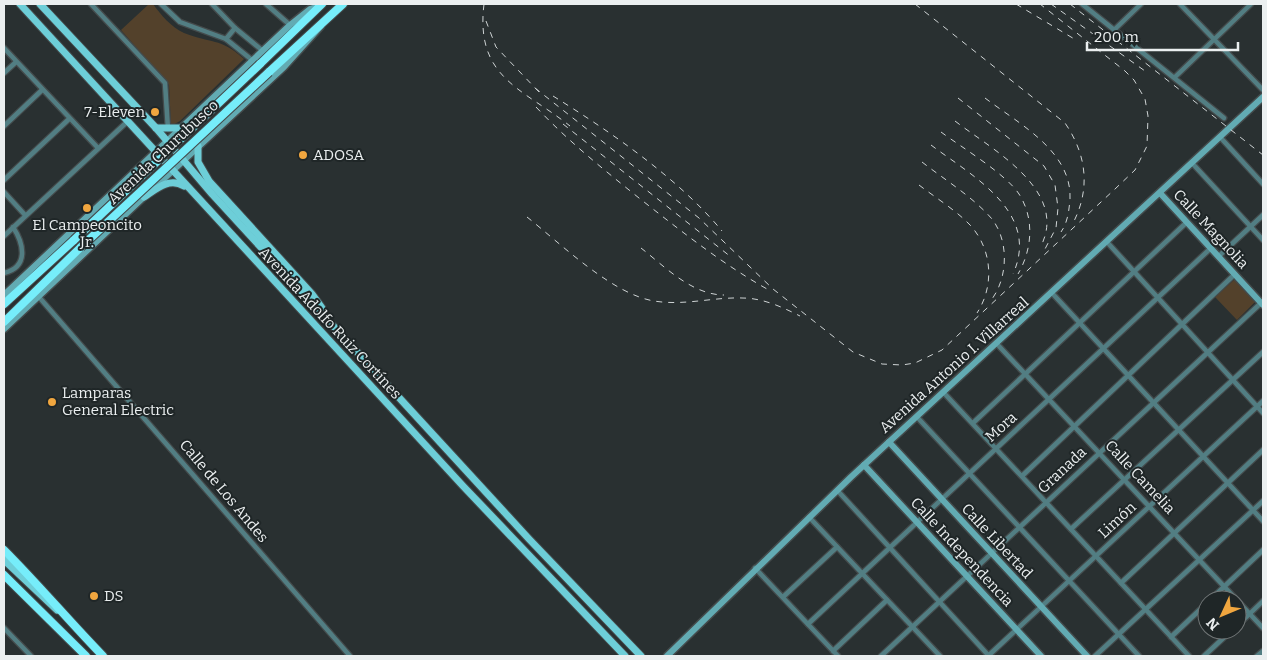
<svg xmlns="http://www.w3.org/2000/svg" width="1267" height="660" viewBox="0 0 1267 660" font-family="Bitter,serif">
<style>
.green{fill:#53412b}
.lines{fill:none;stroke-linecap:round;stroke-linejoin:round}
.street-casing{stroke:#444b4c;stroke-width:7}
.secondary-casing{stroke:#444b4c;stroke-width:9}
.primary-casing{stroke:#444b4c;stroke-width:9}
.highway-casing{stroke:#444b4c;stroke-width:10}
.street{stroke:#527e83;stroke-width:4.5}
.secondary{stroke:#62abb3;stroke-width:6}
.primary{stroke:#6dced8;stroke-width:7}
.highway{stroke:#76edfa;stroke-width:8}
.rail{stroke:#cfd4d5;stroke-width:1;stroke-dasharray:6 6;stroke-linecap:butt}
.highway-bridge-casing{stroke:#444b4c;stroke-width:10;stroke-linecap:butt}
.highway-bridge{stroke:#76edfa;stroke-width:8}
.poi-dot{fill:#f0a63f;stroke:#1f2627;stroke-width:2}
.labels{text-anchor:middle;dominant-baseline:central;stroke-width:4;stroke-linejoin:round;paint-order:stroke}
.poi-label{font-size:15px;fill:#ebeff0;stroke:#1f2627;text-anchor:start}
.street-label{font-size:15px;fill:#ebeff0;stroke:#1f2627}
</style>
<rect width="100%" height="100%" fill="#293031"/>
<g class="green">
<path d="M149,4H153C161,15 171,27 184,33C211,44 220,37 244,59L180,121L171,126L169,85L121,30Z"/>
<path d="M1235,279L1255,302L1237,320L1215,297Z"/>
</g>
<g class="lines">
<g class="street-casing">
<g id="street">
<path d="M91,4L165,83L168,129"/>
<path d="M161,4L180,22L226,39L252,60"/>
<path d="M212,4L235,28L263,51"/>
<path d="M266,4L290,25"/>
<path d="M1082,4L1224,118"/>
<path d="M1180,4L1263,90"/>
<path d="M1114,30L1141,4"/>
<path d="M226,39L235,28"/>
<path d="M4,48L98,148"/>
<path d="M4,73L16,62"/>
<path d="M1175,77L1251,4"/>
<path d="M4,126L42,90"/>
<path d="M1220,137L1263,184"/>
<path d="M1192,163L1263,240"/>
<path d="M4,180L69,119"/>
<path d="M4,192L25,215"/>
<path d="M4,236L128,121"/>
<path d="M1107,242L1263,413"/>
<path d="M1219,256L1263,215"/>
<path d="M4,273C29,267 24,244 13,227"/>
<path d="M1052,293L1263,521"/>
<path d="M39,297L350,656"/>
<path d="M997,344L1263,628"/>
<path d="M944,393L1189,656"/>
<path d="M917,417L1139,656"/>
<path d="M973,423L1187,222"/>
<path d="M1022,476L1235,274"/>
<path d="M837,490L989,656"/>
<path d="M809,517L940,656"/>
<path d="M1071,529L1263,352"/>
<path d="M755,568L838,656"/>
<path d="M1121,583L1263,450"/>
<path d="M783,597L837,547"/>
<path d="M1210,600L1263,550"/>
<path d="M808,624L1211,248"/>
<path d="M1237,626L1263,601"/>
<path d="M4,628L31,656"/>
<path d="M1171,637L1207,603"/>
<path d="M833,651L887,600"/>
<path d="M881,656L1261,303"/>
<path d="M988,656L1263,401"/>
<path d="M1095,656L1263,501"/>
<path d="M1204,656L1232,630"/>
<path d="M1257,656L1263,651"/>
</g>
</g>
<g class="secondary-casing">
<g id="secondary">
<path d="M154,188L284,67L321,26"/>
<path d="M1160,193L1263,305"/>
<path d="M4,295L290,25L310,9L319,6"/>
<path d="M4,329L147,194"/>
<path d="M889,442L1087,656"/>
<path d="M864,465L1041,656"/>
<path d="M667,656L851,477L1263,97"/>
</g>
</g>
<g class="primary-casing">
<g id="primary">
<path d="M20,4L463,486L625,656"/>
<path d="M40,4L156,128L212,194L529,539L641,656"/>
<path d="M156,128H181"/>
<path d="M198,146V162L209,181L312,294L322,308"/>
<path d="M144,197C156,189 169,177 184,186"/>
<path d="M4,560L57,610"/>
</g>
</g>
<g class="highway-casing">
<g id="highway">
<path d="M260,64L322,4"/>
<path d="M269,72L343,4"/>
<path d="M4,304L74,240"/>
<path d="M4,322L81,247"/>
<path d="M4,550C38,584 69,621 103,656"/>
<path d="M4,575L86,656"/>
</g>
</g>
<use href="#street" class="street"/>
<use href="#secondary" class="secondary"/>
<use href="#primary" class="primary"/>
<use href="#highway" class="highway"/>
<g class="rail">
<path d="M484,4C475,78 522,88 570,126"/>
<path d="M915,4L1065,123C1087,155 1091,190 1072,225"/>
<path d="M1016,4L1076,40"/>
<path d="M1051,4L1145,71"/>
<path d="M1070,4L1263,155"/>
<path d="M486,21L496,47L539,92"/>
<path d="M535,88L699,218L773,289L853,352L882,364L902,365L915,363L942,350L1115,189L1135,170L1147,146L1148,116L1145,99L1134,80L1125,71L1040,4"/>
<path d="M553,96C611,132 679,179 722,231"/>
<path d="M958,98L1044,166L1055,185L1058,208L1056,228L1045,249"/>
<path d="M985,98C1019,124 1072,151 1070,199C1069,210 1068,222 1061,232"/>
<path d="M536,107C568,141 603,169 639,198C681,231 721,263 767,289"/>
<path d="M955,121C991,149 1069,190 1041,246"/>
<path d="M563,124L731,257"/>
<path d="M941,132C961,147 1006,174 1019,194C1035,219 1032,250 1018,274"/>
<path d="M931,145C972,176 1041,212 1013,274"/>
<path d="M922,162C945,180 973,197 992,219C1009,241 1008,277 992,299"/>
<path d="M919,185C936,198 957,211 971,226C993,251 994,287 977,313"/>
<path d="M527,217C561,244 612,294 654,301C684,306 713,297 742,298C763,298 782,307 800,316"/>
<path d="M641,248C664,266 692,295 724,295"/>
</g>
<g class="highway-bridge-casing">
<g id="highway-bridge">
<path d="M74,240L260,64"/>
<path d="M81,247L269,72"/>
</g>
</g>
<use href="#highway-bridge" class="highway-bridge"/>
</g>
<g class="poi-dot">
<circle cx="155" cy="112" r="5"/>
<circle cx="303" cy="155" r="5"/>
<circle cx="87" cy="208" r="5"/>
<circle cx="52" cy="402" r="5"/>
<circle cx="94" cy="596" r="5"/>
</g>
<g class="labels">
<g class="poi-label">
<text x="145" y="112" text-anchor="end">7-Eleven</text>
<text x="313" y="155">ADOSA</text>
<text x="87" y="225" text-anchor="middle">El Campeoncito<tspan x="87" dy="17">Jr.</tspan></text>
<text x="62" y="393">Lamparas<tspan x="62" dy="17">General Electric</tspan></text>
<text x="104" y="596">DS</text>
</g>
<g class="street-label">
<text transform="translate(163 152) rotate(-43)">Avenida Churubusco</text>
<text transform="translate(1211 229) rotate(47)">Calle Magnolia</text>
<text transform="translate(330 323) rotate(47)">Avenida Adolfo Ruiz Cortínes</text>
<text transform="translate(954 365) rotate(-42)">Avenida Antonio I. Villarreal</text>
<text transform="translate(1001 427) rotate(-42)">Mora</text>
<text transform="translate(1062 470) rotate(-43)">Granada</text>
<text transform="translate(1140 477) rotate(47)">Calle Camelia</text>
<text transform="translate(224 491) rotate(50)">Calle de Los Andes</text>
<text transform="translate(1117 520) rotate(-43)">Limón</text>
<text transform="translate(997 541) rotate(47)">Calle Libertad</text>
<text transform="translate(962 552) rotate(47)">Calle Independencia</text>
</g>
</g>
<rect width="1267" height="660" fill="none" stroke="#ebeff0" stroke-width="10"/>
<g transform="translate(1222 615) rotate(226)"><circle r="24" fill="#1f2627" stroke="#717677"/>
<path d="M0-4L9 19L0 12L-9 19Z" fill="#f0a63f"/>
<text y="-8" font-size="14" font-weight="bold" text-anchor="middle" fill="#ebeff0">N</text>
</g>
<path d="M1087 42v8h151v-8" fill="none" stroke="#ebeff0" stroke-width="2.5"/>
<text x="1094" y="42" font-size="15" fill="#ebeff0" stroke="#1f2627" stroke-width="4" paint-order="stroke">200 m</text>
</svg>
